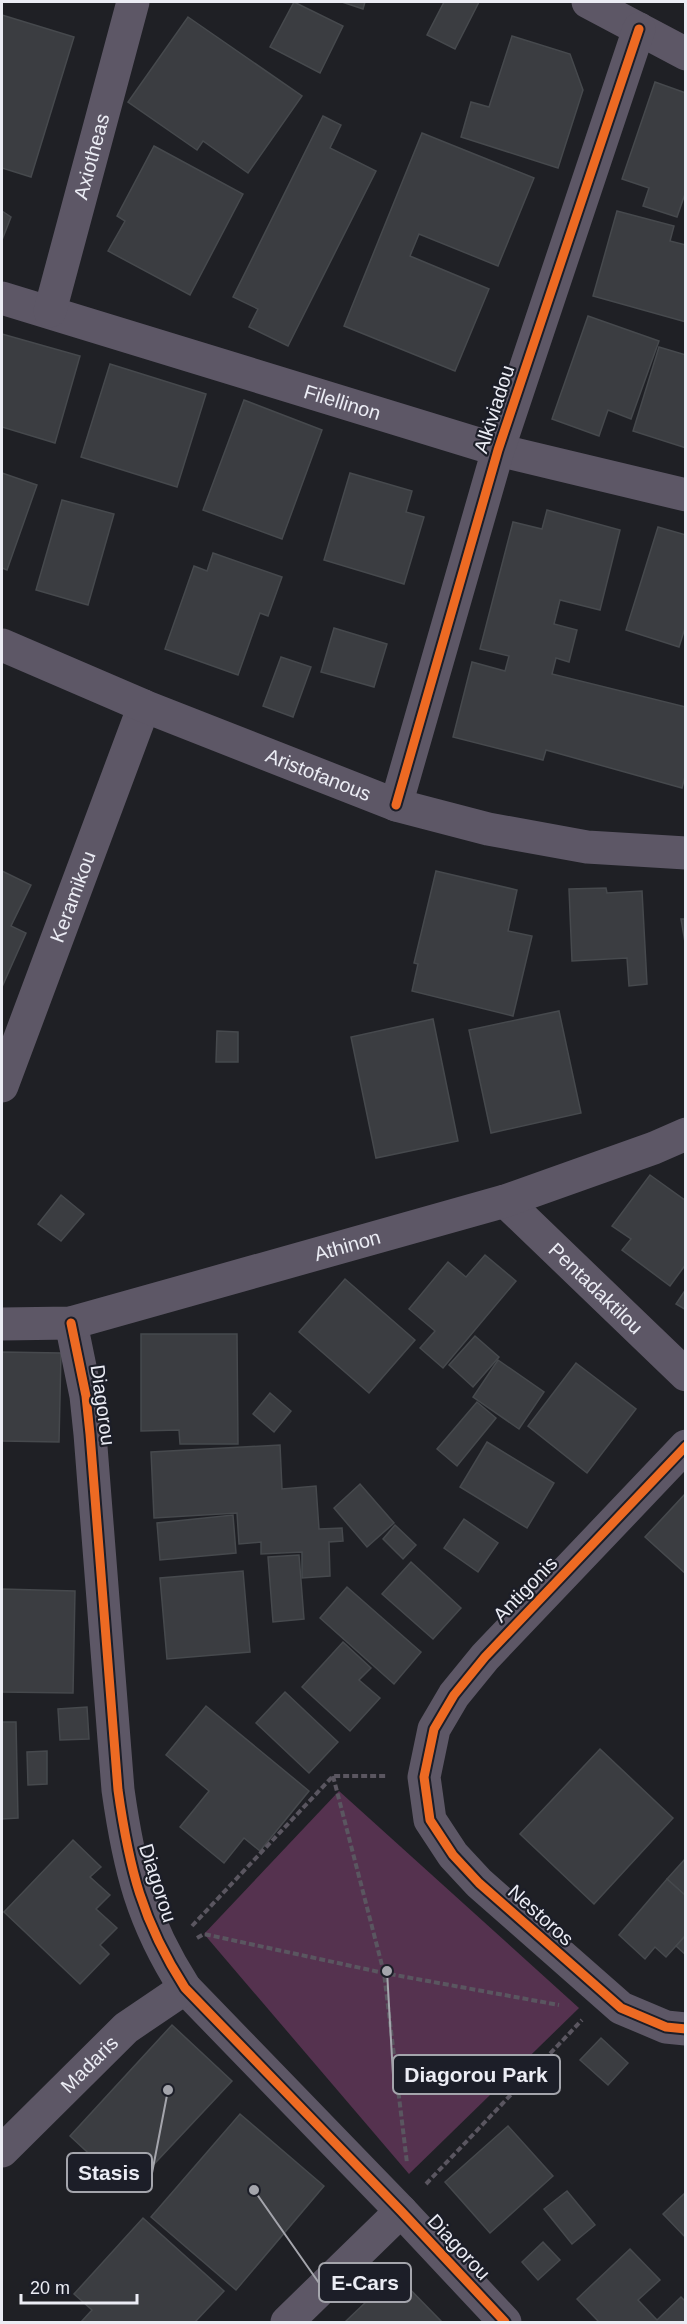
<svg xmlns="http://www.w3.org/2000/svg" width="687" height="2324" viewBox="0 0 687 2324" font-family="Helvetica,sans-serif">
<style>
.green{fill:#55324f}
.building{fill:#3b3d41;stroke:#46494d;stroke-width:1.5}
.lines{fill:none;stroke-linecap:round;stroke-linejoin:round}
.path{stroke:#5a5660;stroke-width:4;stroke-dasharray:6 3;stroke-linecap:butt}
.minor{stroke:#5d5766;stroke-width:33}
.tertiary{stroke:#5d5766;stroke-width:33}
.cycleway-casing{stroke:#1c1e28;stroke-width:13}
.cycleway{stroke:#ed6a23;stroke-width:9}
.labels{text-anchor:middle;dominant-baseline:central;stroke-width:4.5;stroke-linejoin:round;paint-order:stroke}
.street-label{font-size:20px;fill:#ebecf4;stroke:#1c1e28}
.leader{fill:none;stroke:#a4a5ac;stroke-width:2}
.callout-dot{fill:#a4a5ac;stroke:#1c1e28;stroke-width:2}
.callout{fill:#1c1e28;stroke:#a4a5ac;stroke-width:2}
.callout-label{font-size:21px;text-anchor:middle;font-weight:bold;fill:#ebecf4}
</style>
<rect width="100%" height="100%" fill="#1f2025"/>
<path class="green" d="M339,1791L579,2008L409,2174L204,1934Z"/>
<g class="building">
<path d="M294,2L343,26L320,73L270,47Z"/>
<path d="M342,2H365L363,9Z"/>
<path d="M444,2H479L455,49L427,35Z"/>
<path d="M2,15L74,37L31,177L2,168Z"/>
<path d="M188,17L302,96L248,173L203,141L197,150L128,102Z"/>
<path d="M512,36L570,54L583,90L558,168L461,137L471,102L489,107Z"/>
<path d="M655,82L686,93V191L677,217L643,206L649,188L622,179Z"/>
<path d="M323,116L341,125L330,148L376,171L288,346L249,327L258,309L233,297Z"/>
<path d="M422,133L534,178L498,266L419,234L410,256L489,289L455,371L344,326Z"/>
<path d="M154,146L243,194L190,295L108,251L125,221L117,216Z"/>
<path d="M2,211L11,217L2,240Z"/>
<path d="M617,211L674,226L670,241L686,245V322L593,296Z"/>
<path d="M588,316L659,341L631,419L608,410L599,436L552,419Z"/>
<path d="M2,334L80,356L55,443L2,427Z"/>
<path d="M659,347L686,355V448L633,431Z"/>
<path d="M110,364L206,394L177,487L81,457Z"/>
<path d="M244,400L322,430L282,539L203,510Z"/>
<path d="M2,473L37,485L7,570L2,568Z"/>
<path d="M350,473L412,491L406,512L424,517L404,584L324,560Z"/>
<path d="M62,500L114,514L88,605L36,590Z"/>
<path d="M547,510L620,530L600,610L560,600L554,624L577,630L569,662L556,658L552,674L686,707V773L682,788L546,750L543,760L453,737L472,662L505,671L509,656L480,649L513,522L542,529Z"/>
<path d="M658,527L686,535V625L679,647L626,630Z"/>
<path d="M213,553L282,577L268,616L260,613L238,675L165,649L194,566L207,571Z"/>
<path d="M334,628L387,644L374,687L321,672Z"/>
<path d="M281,657L311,667L293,717L263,706Z"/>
<path d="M2,871L31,885L11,926L26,933L2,987Z"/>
<path d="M436,871L517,890L508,931L532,936L513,1016L412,991L418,964L414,963Z"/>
<path d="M606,888L607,893L642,891L647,984L629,986L627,958L572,961L569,889Z"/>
<path d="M681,919H686V948Z"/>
<path d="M559,1011L581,1113L491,1133L469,1030Z"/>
<path d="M433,1019L458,1141L376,1158L351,1037Z"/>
<path d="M217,1031L238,1032V1062H216Z"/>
<path d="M650,1175L686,1201V1264L670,1286L622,1250L631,1239L612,1226Z"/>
<path d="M61,1195L84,1214L61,1241L38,1224Z"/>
<path d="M485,1255L516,1281L443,1368L420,1348L435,1331L409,1309L448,1262L466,1277Z"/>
<path d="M345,1279L415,1340L369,1393L299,1332Z"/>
<path d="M686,1289V1310L676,1304Z"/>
<path d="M141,1334H237L238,1444H180L179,1430L141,1431Z"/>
<path d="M475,1336L499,1357L473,1387L449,1365Z"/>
<path d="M2,1352L61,1353L59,1442L2,1441Z"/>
<path d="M498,1360L544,1392L519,1429L473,1397Z"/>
<path d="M576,1363L636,1409L587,1473L528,1426Z"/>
<path d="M270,1393L291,1411L274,1432L253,1414Z"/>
<path d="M477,1402L496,1418L457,1466L437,1449Z"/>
<path d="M487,1442L554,1483L527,1528L460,1487Z"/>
<path d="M280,1445L282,1489L316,1486L319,1529L342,1528L343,1541L329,1542L330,1576L302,1578V1552L261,1554V1542L239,1544L237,1513L154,1518L151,1452Z"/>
<path d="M360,1484L394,1523L367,1547L334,1508Z"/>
<path d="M686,1493V1574L645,1537Z"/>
<path d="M233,1515L236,1553L160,1560L157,1523Z"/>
<path d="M464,1519L498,1543L478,1572L444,1548Z"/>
<path d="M395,1525L416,1545L403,1559L383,1539Z"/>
<path d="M299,1555L304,1619L273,1622L268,1557Z"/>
<path d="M411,1562L461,1608L433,1639L382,1594Z"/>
<path d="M243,1571L250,1652L167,1659L160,1578Z"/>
<path d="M347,1587L421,1652L394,1684L320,1618Z"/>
<path d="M2,1589L75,1591L73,1693L2,1692Z"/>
<path d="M343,1642L371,1668L359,1680L380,1698L350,1731L302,1687Z"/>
<path d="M285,1692L338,1742L309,1773L256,1723Z"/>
<path d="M206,1706L309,1791L260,1851L244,1838L224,1863L180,1827L209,1791L166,1755Z"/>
<path d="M87,1707L89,1739L60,1740L58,1709Z"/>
<path d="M2,1722H16L18,1818L2,1819Z"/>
<path d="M600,1749L673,1818L594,1904L520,1834Z"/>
<path d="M47,1751V1784L28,1785L27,1752Z"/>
<path d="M73,1840L101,1867L90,1877L110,1895L96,1909L117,1928L100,1945L109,1954L80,1984L4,1912Z"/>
<path d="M686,1858V1896L667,1879Z"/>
<path d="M667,1879L686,1896V1935L666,1957L655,1947L645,1959L619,1935Z"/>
<path d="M686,1935V1955L676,1946Z"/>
<path d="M172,2025L232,2081L129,2191L70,2136Z"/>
<path d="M601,2038L628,2063L608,2085L580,2060Z"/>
<path d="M240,2114L324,2186L236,2290L151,2217Z"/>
<path d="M508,2126L553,2176L490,2233L445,2182Z"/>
<path d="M567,2191L595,2225L572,2244L544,2209Z"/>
<path d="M686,2192V2238L663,2214Z"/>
<path d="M143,2218L224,2291L195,2322H81L92,2310L74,2294Z"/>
<path d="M543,2242L560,2260L538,2280L522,2262Z"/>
<path d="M630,2249L660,2280L638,2300L657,2320L681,2297L686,2302V2322H599L577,2299Z"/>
<path d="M395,2274L442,2322H345L367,2301Z"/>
</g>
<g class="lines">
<g class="path">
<path d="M333,1776L384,1973L407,2163"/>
<path d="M192,1926L333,1776H387"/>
<path d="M197,1938L204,1934L384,1973L559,2005"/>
<path d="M426,2184L582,2020"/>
</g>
<g class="minor">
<path d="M588,2L686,54"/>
<path id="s1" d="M2,298L498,450L686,495"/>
<path id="s2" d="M50,311L133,2"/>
<path d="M396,805L498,450L639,29"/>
<path id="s3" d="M2,1086L144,706"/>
<path id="s4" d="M505,1201L686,1375"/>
<path d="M71,1323L86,1396L90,1434L118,1790C129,1868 142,1921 185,1988L401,2211L505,2322"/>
<path d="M686,1446L485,1657L454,1695L434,1729L424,1777L430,1820L453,1855L479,1883L621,2008L666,2027L686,2029"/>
<path id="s5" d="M2,2151L126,2028L185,1988"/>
<path d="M287,2322L401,2211"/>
</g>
<g class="tertiary">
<path id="s6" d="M2,645L144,706L396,805L488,829L587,847L686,853"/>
<path id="s7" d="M2,1324L71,1323L505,1201L654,1148L686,1134"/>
</g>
<g class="cycleway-casing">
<g id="cycleway">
<path d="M396,805L498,450L639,29"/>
<path d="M71,1323L86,1396L90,1434L118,1790C129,1868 142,1921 185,1988L401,2211L505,2322"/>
<path d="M686,1446L485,1657L454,1695L434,1729L424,1777L430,1820L453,1855L479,1883L621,2008L666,2027L686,2029"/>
</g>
</g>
<use href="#cycleway" class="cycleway"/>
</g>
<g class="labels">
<g class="street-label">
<text stroke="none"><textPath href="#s2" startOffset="160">Axiotheas</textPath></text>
<text stroke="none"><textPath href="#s1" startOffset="356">Filellinon</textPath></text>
<text transform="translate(494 409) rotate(-72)">Alkiviadou</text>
<text stroke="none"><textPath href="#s6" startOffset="342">Aristofanous</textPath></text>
<text stroke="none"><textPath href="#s3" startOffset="202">Keramikou</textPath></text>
<text stroke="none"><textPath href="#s7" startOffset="356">Athinon</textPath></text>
<text stroke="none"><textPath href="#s4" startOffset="126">Pentadaktilou</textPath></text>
<text transform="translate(103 1405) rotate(82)">Diagorou</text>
<text transform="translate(525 1589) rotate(-46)">Antigonis</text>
<text transform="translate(158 1883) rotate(72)">Diagorou</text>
<text transform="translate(541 1915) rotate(42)">Nestoros</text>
<text stroke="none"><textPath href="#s5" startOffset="123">Madaris</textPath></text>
<text transform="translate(459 2247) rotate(47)">Diagorou</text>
</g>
</g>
<path class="leader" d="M387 1971L393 2075M168 2090L152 2173M254 2190L319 2283"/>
<g class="callout-dot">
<circle cx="387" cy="1971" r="6"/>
<circle cx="168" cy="2090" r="6"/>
<circle cx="254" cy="2190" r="6"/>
</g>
<g class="callout">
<rect x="393" y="2055" width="167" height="39" rx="6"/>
<rect x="67" y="2153" width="85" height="39" rx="6"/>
<rect x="319" y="2263" width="92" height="39" rx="6"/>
</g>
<g class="callout-label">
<text x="476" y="2082">Diagorou Park</text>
<text x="109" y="2180">Stasis</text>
<text x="365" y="2290">E-Cars</text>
</g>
<rect width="687" height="2324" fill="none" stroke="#ebecf4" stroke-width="6"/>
<path d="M21 2294v9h116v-9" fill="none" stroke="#ebecf4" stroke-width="3"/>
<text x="30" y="2294" font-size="18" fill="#ebecf4" stroke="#1c1e28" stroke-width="4.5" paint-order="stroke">20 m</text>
</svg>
